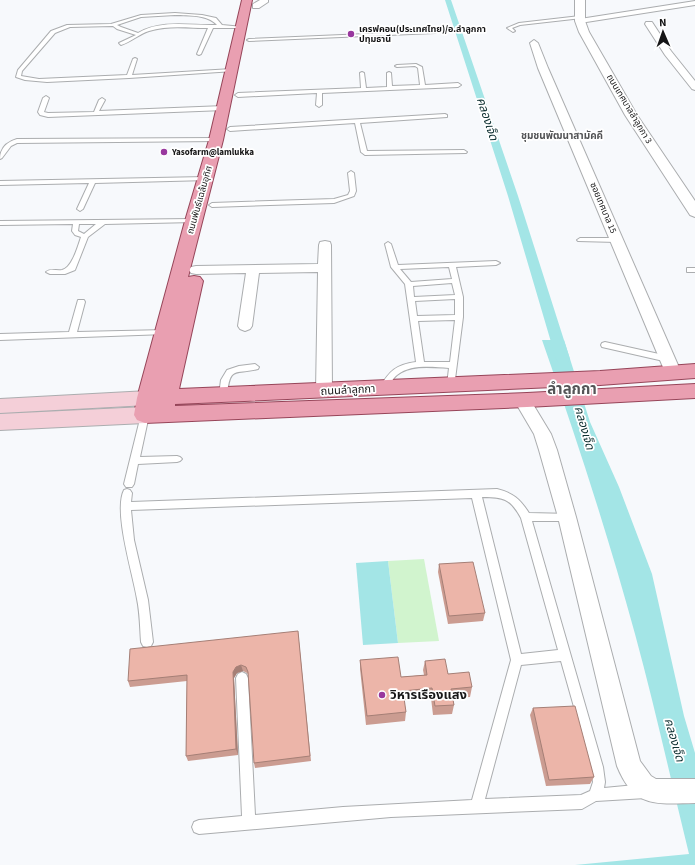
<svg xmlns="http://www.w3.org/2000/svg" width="695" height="865" viewBox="0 0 695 865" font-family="'Source Sans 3','Noto Sans Thai',sans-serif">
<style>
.green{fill:#d1f4ce}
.water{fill:#a3e5e6}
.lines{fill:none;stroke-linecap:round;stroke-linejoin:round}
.canal{fill:#a3e5e6;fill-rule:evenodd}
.service-casing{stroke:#abadaf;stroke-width:2}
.minor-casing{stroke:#abadaf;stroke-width:2}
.tertiary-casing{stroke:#abadaf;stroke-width:2}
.secondary-casing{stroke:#abadaf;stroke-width:2}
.primary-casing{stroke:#964559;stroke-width:2}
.service{fill:#fff;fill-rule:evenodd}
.minor{fill:#fff;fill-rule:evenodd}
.tertiary{fill:#fff;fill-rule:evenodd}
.secondary{fill:#f4cfd8;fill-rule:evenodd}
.primary{fill:#e99fb1;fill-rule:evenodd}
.wall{fill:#cb9c91}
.shaded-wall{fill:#a57f76}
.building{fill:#ecb5a9;stroke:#a57f76}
.poi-dot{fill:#98379e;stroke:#fff;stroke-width:1.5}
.labels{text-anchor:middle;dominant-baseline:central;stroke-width:3.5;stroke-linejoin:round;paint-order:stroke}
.far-poi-label{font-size:9px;font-weight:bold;fill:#161617;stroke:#fff;text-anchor:start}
.far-street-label{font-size:9px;fill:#161617;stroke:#fff}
.far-neighbourhood-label{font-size:10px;font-weight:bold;fill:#535456;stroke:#fff}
.street-label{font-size:11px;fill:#161617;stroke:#fff}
.water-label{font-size:12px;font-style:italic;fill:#0f3132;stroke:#fff}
.near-poi-label{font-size:13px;font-weight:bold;fill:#161617;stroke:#fff;text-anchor:start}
.district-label{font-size:15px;font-weight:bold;fill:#535456;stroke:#fff}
</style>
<rect width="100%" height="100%" fill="#f7f9fc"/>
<path class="green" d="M424,559L439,641L398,643L388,561Z"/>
<g class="water">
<path d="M542,340H564L590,422L619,487L652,574L684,716L695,753V865H575L689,854C671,781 655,707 635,634C608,535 576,437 542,340Z"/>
<path d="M388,561L398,643L363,645L356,563Z"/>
</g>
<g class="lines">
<path class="canal" d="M445,0H451L518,196L570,359L568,362L563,363L558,362L556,359L508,196Z"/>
<g class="service-casing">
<g id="service">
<path d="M175,13L202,15L216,18L222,25L243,27L241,28H213L201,54L199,55L197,54L208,28C189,28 167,25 149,31C139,34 131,42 121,45L119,43L136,35L117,29L113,26L70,27L55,33L22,71L21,76L39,79L127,75L133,59L135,58L137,59L132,75L232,69L234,70V71L129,78L47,82L25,80L16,77L18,70L51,31L67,25L111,24L141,15ZM175,15C189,16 207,14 217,25C193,26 161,19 138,33L121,27L117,25L141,17Z"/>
<path d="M580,16L582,18L520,25L512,28L515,31L513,32L507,28L519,23Z"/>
<path d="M437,31L435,33L249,41L247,40L249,39Z"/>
<path d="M416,64L422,67L425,85L458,83L461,85L458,87L322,93V105L319,107L316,105L317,93L238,97L235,95L238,93L361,88L360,73L362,72L364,73L366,88L387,87V73L389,72L391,73L392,86L420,85L418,68L415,66L397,67L395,66L397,65Z"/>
<path d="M46,96L49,98L44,112L48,113L94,112L99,100L102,98L105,100L99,111L224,106L227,108L224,110L48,117L40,115L38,112L43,98Z"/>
<path d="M445,114L447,115V117L360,123L367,151L464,150L467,152L466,153L365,155L361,152L355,123L230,131L227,129L230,127Z"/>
<path d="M216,138L218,139V141L17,143L11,146L2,158L0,159C0,148 7,142 17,139Z"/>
<path d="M351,171L354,173L356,191L354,196L334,203L212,207L209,205L212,203L334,199L348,195L350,191L348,173Z"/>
<path d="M206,177L209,179L208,180L95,183L83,209L80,211L77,209L89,183L0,185V181Z"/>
<path d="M193,219L196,221L195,222L105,224L88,237L75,270L65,274H50L46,272C51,268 56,271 62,270C72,268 78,246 81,237L75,235L72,231L73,224L0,225V221ZM79,224H96L84,234L78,231Z"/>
<path d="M580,238H617L620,240L617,242L578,241L577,240Z"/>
<path d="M388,242L391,244L398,265L496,261L500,263L496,265L456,267L463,297V317L454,387H448L447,385L449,368C432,367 411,364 397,375C392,379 390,385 386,390H380L379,388C390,371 395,365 416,362L405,284L391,267L385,244ZM449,267L452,279L411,282L400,269ZM452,283L455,295L414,297L413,286ZM455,299V315L417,316L415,301ZM455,320L450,362H424L418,321Z"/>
<rect x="687" y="268" width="8" height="4"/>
<path d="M78,300H84L85,302L77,332L166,330L170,332L166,334L0,340V334L69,332Z"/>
<path d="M605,342L668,356L672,359L668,362L602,347L601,345L602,343Z"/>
<path d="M255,364L259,367L258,369C235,375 230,365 227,395L223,398L220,397L219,395L221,380L227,370L239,366Z"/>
<path d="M145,412L149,415L140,457L177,456L180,457L182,459L180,461L177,462L138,464L134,484L132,487H126L124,484L141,415Z"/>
<path d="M127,489L130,490L132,493L131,502L497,489C513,493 520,499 529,513L571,514L572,517L571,520L567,521H532L603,767L605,782L604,788L646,784L651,786L653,791L651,796L646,798L596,801L582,809L391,817L199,834L194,832L192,827L194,822L199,820L242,816L236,678L238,674L242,672L246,674L248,678L255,815L343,807L472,800L511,660L472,498L131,510L134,540L148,600L153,642L151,646L147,647L143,646L141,642C140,628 140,613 137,599C133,574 113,511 124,490ZM482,497C503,497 510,498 521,518L558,650L521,654ZM561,661L591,767L593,782L590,791L581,795L485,799L521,665Z"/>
</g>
</g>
<g class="minor-casing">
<g id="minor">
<path d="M260,0H268V2L259,8H253V4Z"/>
<path d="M695,1V5L580,23L576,21L580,19Z"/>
<path d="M646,22H652L671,51L695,81V90L692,89L665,55L645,24Z"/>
<path d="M534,40L538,43L548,68L681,372L679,376L673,377L667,376L665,372L538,68L530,43Z"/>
<path d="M325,241L330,242L331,245L332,391L330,395L324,396L318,395L316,391L318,272L259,273L252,326L250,329L245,331L240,329L238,326L246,273L196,274L191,273L189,270L191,267L196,266L318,264L319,245L320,242Z"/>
<path d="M522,394L528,396L551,434L557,450L576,517L640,761L651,776L656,779H695V803C655,804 634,808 617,766L558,517L539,450L534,434L514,400L516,396Z"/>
</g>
</g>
<g class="tertiary-casing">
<path id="tertiary" d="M575,0H585V21L589,32L637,115L695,201V217L690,215L625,115L579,32L575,21Z"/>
</g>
<g class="secondary-casing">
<g id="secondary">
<path d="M148,391L155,393L159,398L155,403L148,405L0,413V399Z"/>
<path d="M145,407L153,410L156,415L153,420L145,423L0,430V414Z"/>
</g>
</g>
<g class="primary-casing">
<path id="primary" d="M242,0H252L223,140L188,277L194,276L200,277L203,281L179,389L600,371L695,364V378L600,385L175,404V406L527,393L695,384V398L527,407L145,423L137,420L134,415L137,398L185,221L209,140Z"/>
</g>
<use href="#service" class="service"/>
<use href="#minor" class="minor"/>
<use href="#tertiary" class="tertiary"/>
<use href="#secondary" class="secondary"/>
<use href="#primary" class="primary"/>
</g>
<g class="wall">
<path d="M439,564L485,613L483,621L448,624L438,572Z"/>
<path d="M298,631L311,761L255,768L254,763L249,676L247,673L243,671L237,673L234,678L238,755L188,761L186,756L187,681L130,687L128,681Z"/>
<path d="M360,660L401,677L424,675L423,670L425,661L472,687L470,697L453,698L454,705L452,714L433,715L431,698L404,700L406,712L405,721L366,725L360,669Z"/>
<path d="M533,708L594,777L590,784L546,786L530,715Z"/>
</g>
<path class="shaded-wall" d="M241,665L243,671L237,673L234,678L238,755L236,749L233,672L236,667Z"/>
<g class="building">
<path d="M473,562L485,613L449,616L439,564Z"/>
<path d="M298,631L310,756L254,763L248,672L246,667L241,665L236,667L233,672L236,749L186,756L187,675L128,681L130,649Z"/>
<path d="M398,657L401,677L427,675L425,661L445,659L448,674L469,672L472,687L451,689L454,705L435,706L432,688L403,691L406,712L367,716L360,660Z"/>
<path d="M575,706L594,777L549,780L533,708Z"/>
</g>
<g class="poi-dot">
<circle cx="351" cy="34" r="4"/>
<circle cx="164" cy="152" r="4"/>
<circle cx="382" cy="695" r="4"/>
</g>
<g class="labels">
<g class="far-poi-label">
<text x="359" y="29">เครฟคอน(ประเทศไทย)/อ.ลำลูกกา<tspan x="359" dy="10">ปทุมธานี</tspan></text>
<text x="172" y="152">Yasofarm@lamlukka</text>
</g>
<g class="far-street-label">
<text transform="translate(629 109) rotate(59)">ถนนเทศบาลลำลูกกา 3</text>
<text transform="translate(200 200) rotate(-74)">ถนนพันธ์แฉล้มอุทิศ</text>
<text transform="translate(603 208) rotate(67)">ซอยเทศบาล 15</text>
</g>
<g class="far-neighbourhood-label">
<text x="562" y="136">ชุมชนพัฒนาสามัคคี</text>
</g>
<g class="street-label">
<text transform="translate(348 390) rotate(-3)">ถนนลำลูกกา</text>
</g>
<g class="water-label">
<text transform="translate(487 119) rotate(72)">คลองเจ็ด</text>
<text transform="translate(584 428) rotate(74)">คลองเจ็ด</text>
<text transform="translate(674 740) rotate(74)">คลองเจ็ด</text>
</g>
<g class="near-poi-label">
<text x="390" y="695">วิหารเรืองแสง</text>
</g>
<g class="district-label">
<text x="572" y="389">ลำลูกกา</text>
</g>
</g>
<g transform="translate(663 32) rotate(358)" stroke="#ffffff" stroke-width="3" paint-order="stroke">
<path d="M0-3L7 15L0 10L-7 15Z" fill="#161617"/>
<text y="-6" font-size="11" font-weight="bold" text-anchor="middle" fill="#161617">N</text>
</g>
</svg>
